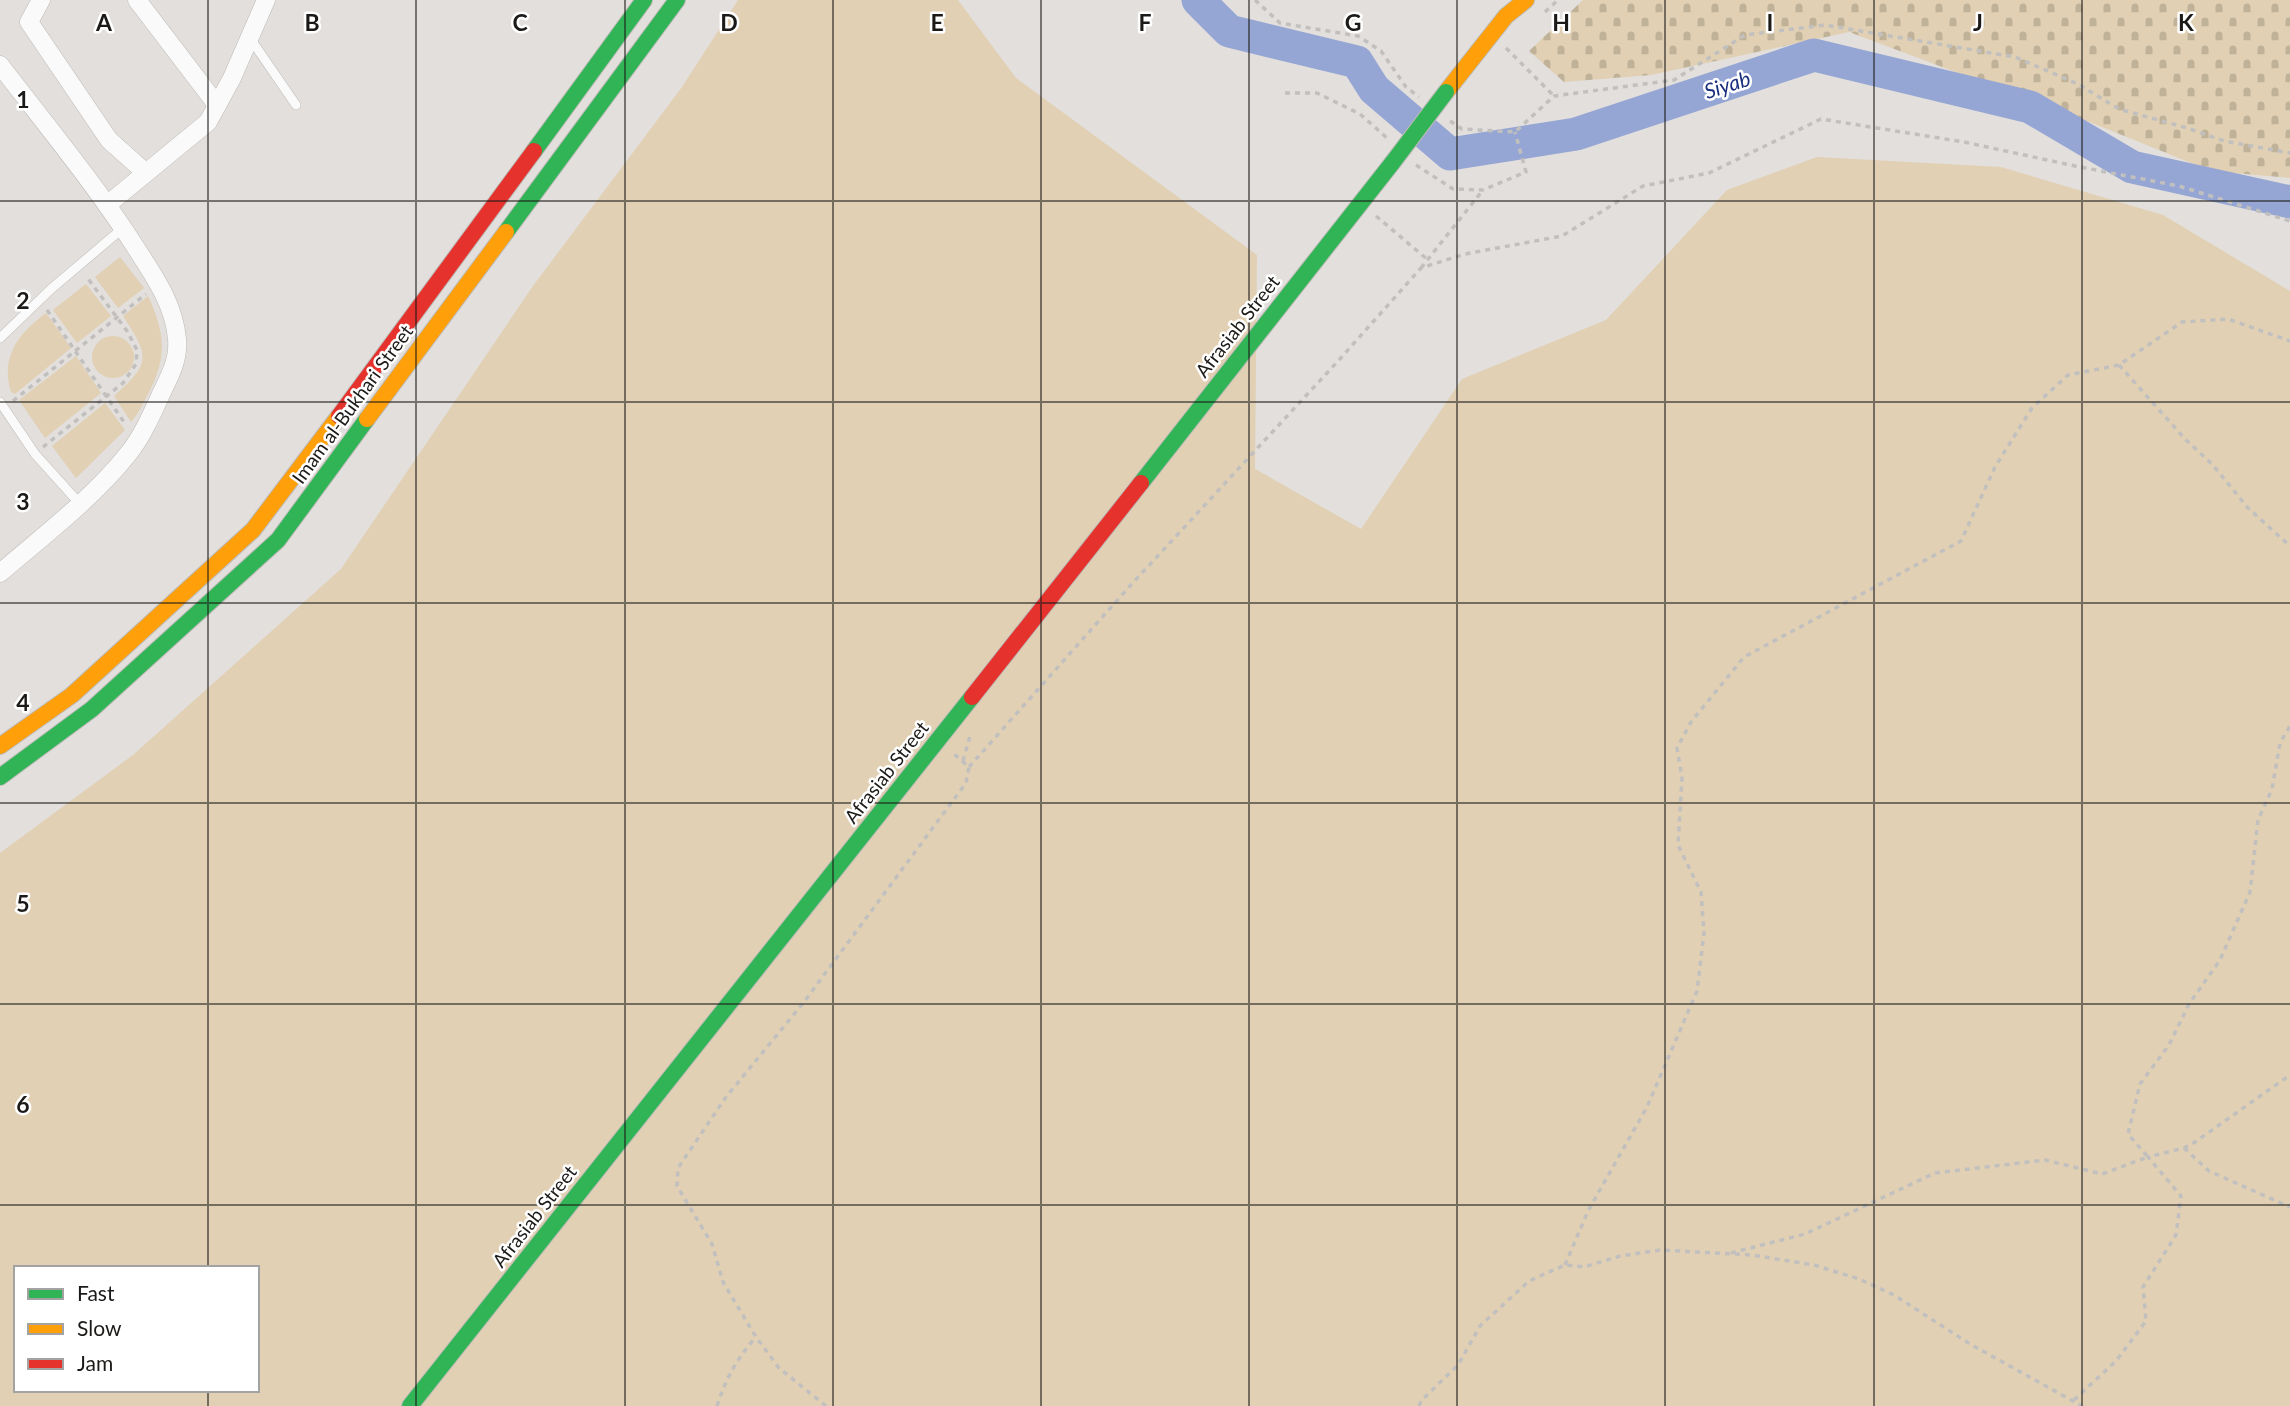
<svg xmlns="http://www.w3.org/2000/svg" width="2290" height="1406" viewBox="0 0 2290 1406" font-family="Lato,sans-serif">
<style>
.grass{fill:#e1d0b3;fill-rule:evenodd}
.cemetery{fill:url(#cemetery-stones)}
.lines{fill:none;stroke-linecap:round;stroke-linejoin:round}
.river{stroke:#95a6d4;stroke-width:33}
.lane-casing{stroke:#bcbab7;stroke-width:10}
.street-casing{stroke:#bcbab7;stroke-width:19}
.fast-casing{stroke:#bcbab7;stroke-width:18}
.slow-casing{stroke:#bcbab7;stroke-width:18}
.jam-casing{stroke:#bcbab7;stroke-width:18}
.path{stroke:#c1c0bf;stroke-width:3.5;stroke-dasharray:5 5;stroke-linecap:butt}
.lane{stroke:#fbfafa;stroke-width:9}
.street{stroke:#fbfafa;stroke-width:18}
.fast{stroke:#30b455;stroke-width:16}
.slow{stroke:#ff9f0a;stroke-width:16}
.jam{stroke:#e5322d;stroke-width:16}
.fast-bridge-casing{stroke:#bcbab7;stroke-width:18;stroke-linecap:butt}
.fast-bridge{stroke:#30b455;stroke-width:16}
.grid{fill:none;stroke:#1c1a18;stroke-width:2;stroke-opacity:0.55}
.labels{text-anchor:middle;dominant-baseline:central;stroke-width:5;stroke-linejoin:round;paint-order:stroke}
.street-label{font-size:19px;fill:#1c1a18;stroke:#fff}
.water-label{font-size:21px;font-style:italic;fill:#192f7d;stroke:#fff}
.grid-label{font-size:23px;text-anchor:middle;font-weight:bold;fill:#1c1a18;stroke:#fff;stroke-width:5;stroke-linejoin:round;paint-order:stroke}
</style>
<defs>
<pattern id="cemetery-stones" width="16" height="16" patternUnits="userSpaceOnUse" patternTransform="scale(1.75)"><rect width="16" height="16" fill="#e1d0b3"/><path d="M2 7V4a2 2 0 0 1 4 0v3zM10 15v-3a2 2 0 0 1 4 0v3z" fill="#c0b299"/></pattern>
</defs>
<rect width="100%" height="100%" fill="#e2dfdc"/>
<g class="grass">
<path d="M738,0H958L1016,78L1257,255L1255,469L1361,529L1462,379L1606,320L1727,190L1817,157L2001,167L2163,215L2290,291V1406H0V853L133,755L341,569L533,286L682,87ZM16,1268H257V1390H16Z"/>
<path d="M120,257L144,288L118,308L95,277Z"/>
<path d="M86,284L111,316L77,343L53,310Z"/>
<path d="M148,296C165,333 168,357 148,394C143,404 138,414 131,422L114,396C152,363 149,356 123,316Z"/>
<path d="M46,313L71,348L15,394L11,392C0,356 19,333 46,313Z"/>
<circle cx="113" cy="357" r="21"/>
<path d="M76,356L101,393L45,438L19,400Z"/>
<path d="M105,403L125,430L76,478L52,446Z"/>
</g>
<path class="cemetery" d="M1583,0H2290V178L2211,171L2097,125L1849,32L1651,75L1564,82L1529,51Z"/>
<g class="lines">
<path class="river" d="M1198,0L1229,31L1357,62L1374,89L1450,154L1576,134L1814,55L2030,107L2132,167L2290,202"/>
<g class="lane-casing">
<g id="lane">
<path d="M250,38L296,105"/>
<path d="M0,338L51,289L123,228"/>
<path d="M0,402L35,454L80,504"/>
</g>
</g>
<g class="street-casing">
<g id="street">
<path d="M41,0L29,22L109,140L146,173"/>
<path d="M137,0L217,105"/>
<path d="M0,65C46,125 95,184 136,248C154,276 174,304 177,339C179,359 170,376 161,394C152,414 142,437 128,454C93,498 43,536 0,573"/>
<path d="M107,205L208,122L232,78L266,0"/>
</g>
</g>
<g class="fast-casing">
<g id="fast">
<path d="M534,151L644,0"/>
<path d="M506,232L677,0"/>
<path d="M1141,483L1393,162"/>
<path d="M0,777L92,709L278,540L367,419"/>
<path d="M410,1406L972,697"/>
</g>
</g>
<g class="slow-casing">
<g id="slow">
<path d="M1446,92L1506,16L1526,0"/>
<path d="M367,419L506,232"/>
<path d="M0,746L72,695L253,530L339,416"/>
</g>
</g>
<g class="jam-casing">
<g id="jam">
<path d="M339,416L534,151"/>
<path d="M972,697L1141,483"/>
</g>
</g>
<g class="path">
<path d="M1255,0L1280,23L1358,36L1381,51L1406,87L1419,97"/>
<path d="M1545,12L1558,0"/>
<path d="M1506,48L1554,96"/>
<path d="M1285,93H1317L1360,114L1387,138"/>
<path d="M1450,121L1462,129L1515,132L1554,96L1674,80L1745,35L1825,25L2015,57L2078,84L2119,109L2187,128L2224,141L2290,153"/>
<path d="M1416,165L1453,189L1483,190L1526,172L1515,132"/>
<path d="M1376,216L1428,260"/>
<path d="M1421,268L1483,190"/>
<path d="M47,310L126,425"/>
<path d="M2119,365L2186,440L2212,464L2248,508L2290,546"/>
<path d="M13,401L146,294"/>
<path d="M43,447L123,383L136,364L137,350L127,331L86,276"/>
<path d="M963,761L970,736"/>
<path d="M969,767L1129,587L1339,360L1421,268L1465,254L1562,236L1643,186L1709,173L1821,119L1964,142L2075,166L2179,186L2290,221"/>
<path d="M2184,1148L2209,1171L2290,1207"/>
<path d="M1731,1253L1805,1234L1935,1173L2045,1160L2102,1174L2148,1157L2128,1134L2140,1084L2169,1045L2189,1004L2220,960L2250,892L2258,820L2272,789L2280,743L2290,726"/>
<path d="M1565,1265L1588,1211L1647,1107L1697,991L1704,933L1701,892L1678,845L1682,778L1677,748L1691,722L1744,657L1961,541L1995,467L2032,408L2068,375L2119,365L2182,322L2228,319L2290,341"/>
<path d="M2074,1400L2116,1361L2146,1321L2143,1287L2176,1235L2181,1196L2148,1157L2184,1148L2195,1142L2290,1075"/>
<path d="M717,1406C725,1380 738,1357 756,1337"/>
<path d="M826,1406L779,1368L756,1337L723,1282L712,1244L677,1186L678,1168L726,1097L804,1002L966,783L969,767L953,753"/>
<path d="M1419,1406L1421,1401L1458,1365L1480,1326L1529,1281L1565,1265L1584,1267L1620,1256L1660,1250L1752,1255L1814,1265L1859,1279L1894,1295L1970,1344L2082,1406"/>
</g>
<use href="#lane" class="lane"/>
<use href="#street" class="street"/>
<use href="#fast" class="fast"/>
<use href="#slow" class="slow"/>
<use href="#jam" class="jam"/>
<g class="fast-bridge-casing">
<path id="fast-bridge" d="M1393,162L1446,92"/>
</g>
<use href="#fast-bridge" class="fast-bridge"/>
</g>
<path class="grid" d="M208,0V1268M416,0V1406M625,0V1406M833,0V1406M1041,0V1406M1249,0V1406M1457,0V1406M1665,0V1406M1874,0V1406M2082,0V1406M0,201H2290M0,402H2290M0,603H2290M0,803H2290M0,1004H2290M0,1205H2290M208,1390V1406"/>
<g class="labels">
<g class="street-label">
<text transform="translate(1237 326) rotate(-52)">Afrasiab Street</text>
<text transform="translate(352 404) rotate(-54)">Imam al-Bukhari Street</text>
<text transform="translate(886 772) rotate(-52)">Afrasiab Street</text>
<text transform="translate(534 1216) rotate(-52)">Afrasiab Street</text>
</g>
<g class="water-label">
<text transform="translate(1727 84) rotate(-18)">Siyab</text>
</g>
</g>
<g class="grid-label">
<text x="104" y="31">A</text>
<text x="312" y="31">B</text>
<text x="520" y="31">C</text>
<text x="729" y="31">D</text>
<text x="937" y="31">E</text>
<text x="1145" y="31">F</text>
<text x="1353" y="31">G</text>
<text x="1561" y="31">H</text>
<text x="1770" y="31">I</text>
<text x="1978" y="31">J</text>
<text x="2186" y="31">K</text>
<text x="23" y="108">1</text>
<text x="23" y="309">2</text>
<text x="23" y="510">3</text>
<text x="23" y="711">4</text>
<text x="23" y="912">5</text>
<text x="23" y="1113">6</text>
</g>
<rect x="14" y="1266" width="245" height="126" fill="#ffffff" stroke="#a4a3a3" stroke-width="2"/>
<rect x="28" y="1289" width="35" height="10" fill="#30b455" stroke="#a4a3a3" stroke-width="2"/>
<text x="77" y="1301" font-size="21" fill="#1c1a18">Fast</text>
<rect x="28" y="1324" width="35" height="10" fill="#ff9f0a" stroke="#a4a3a3" stroke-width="2"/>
<text x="77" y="1336" font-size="21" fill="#1c1a18">Slow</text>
<rect x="28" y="1359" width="35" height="10" fill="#e5322d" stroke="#a4a3a3" stroke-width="2"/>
<text x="77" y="1371" font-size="21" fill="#1c1a18">Jam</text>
</svg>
